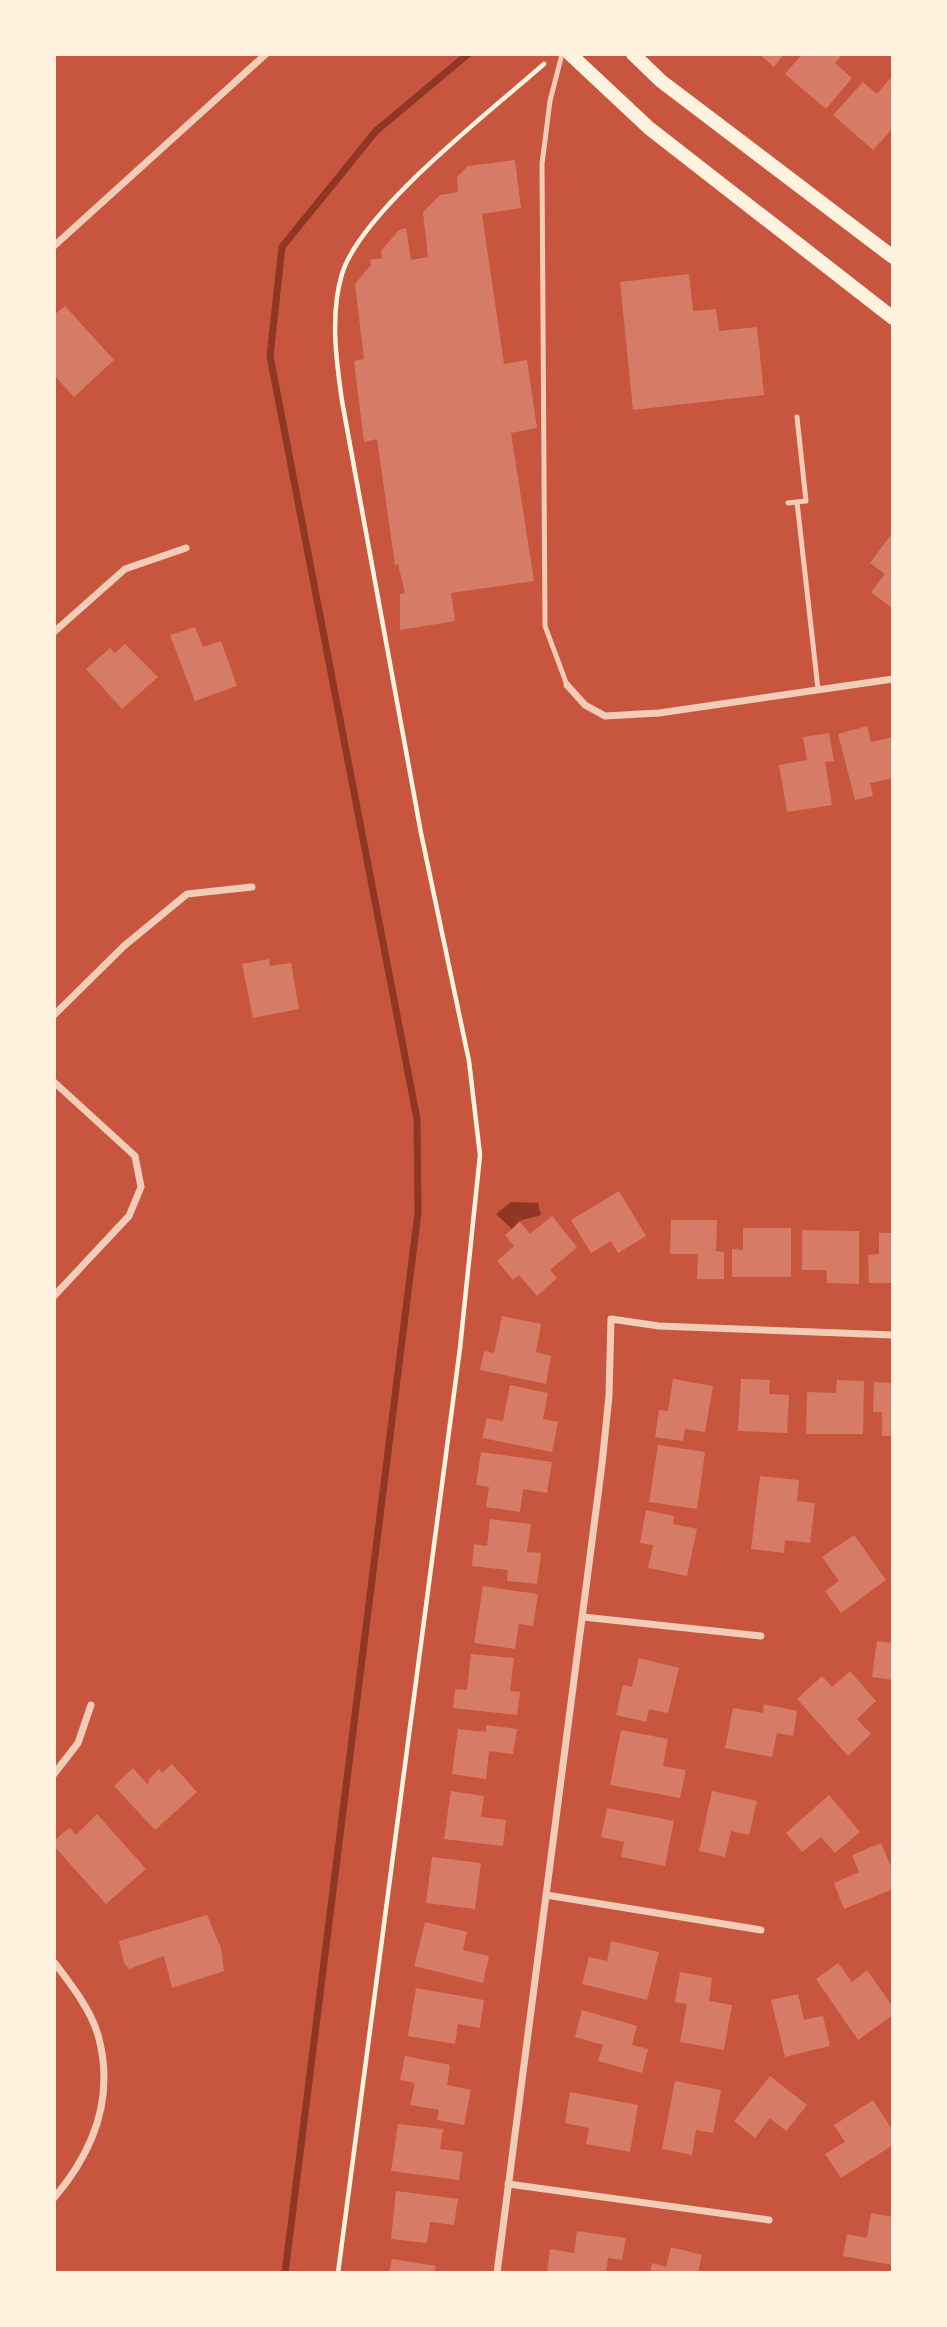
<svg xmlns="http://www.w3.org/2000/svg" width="947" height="2327" viewBox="0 0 947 2327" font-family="Barlow,sans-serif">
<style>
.water{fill:#8f3625}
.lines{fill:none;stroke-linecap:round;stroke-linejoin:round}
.stream{stroke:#8f3625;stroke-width:7}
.building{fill:#d67c66}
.path{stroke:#fff3e0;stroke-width:4.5}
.service{stroke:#f1ccb7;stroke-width:5}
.minor{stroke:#f1ccb7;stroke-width:7}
.secondary{stroke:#fff3e0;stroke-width:14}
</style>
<rect width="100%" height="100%" fill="#c8553d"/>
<path class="water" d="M511,1202L538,1203L541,1215L519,1221L512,1229L496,1214Z"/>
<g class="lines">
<path class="stream" d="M285,2273L418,1213L417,1119L270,356L282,247L376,131L468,54"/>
</g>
<g class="building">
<path d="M759,54H784L774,67Z"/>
<path d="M802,54H843L835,63L852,78L826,109L785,74Z"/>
<path d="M893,75V128L873,150L833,115L863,82L877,94Z"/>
<path d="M515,160L521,208L482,214L504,364L527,360L537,428L511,433L534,581L451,593L455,621L400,630V594L405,593L398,564L395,565L377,439L364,442L354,361L364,359L355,284L371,265L370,260L382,258L381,251L399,230L406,228L411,260L428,257L423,212L440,195L458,192L457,177L468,166Z"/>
<path d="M689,274L693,311L716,309L719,331L757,327L764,395L633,410L620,282Z"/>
<path d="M65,306L114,360L74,397L54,375V315Z"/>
<path d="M893,532V609L871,592L885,574L870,563Z"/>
<path d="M195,627L203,647L221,641L237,686L195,701L170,635Z"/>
<path d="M125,644L158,677L122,709L86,669L110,648L115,653Z"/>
<path d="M867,726L871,742L893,737V778L870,783L873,796L855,800L838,734Z"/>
<path d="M829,733L834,761L825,762L832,805L787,812L779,765L807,760L803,737Z"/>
<path d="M269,959L270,966L291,963L299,1009L253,1018L242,964Z"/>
<path d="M619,1191L646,1236L618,1253L611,1241L591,1253L571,1220Z"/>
<path d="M552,1216L577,1247L550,1270L557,1278L537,1296L519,1275L513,1280L497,1261L514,1246L505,1235L520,1222L530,1234Z"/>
<path d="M671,1220H717L716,1251L724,1252V1279H697L698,1254H670Z"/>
<path d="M743,1228H791V1277H732V1249L743,1250Z"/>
<path d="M802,1230L859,1231V1284L827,1283L826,1270H802Z"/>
<path d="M879,1233H893V1283H869L868,1255L879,1254Z"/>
<path d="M502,1316L541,1324L536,1352L551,1356L546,1384L480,1370L484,1351L494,1353Z"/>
<path d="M673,1379L713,1386L705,1432L685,1429L683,1441L655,1437L659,1410L668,1411Z"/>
<path d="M741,1379L770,1380L769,1394L789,1395L787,1433L738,1431Z"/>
<path d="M837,1380L864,1381L863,1434H806L807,1392L836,1393Z"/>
<path d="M874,1382L893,1383V1436H882V1412H873Z"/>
<path d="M510,1385L548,1393L543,1419L558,1422L552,1452L482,1438L487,1418L503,1421Z"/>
<path d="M658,1445L705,1452L697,1509L649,1502Z"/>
<path d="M481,1452L552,1462L547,1493L523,1489L520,1512L486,1507L489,1487L476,1485Z"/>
<path d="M760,1476L799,1480L797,1501L815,1503L810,1543L785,1540L784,1553L751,1549Z"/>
<path d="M646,1510L674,1516L673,1524L697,1529L687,1576L648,1568L653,1545L640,1543Z"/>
<path d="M490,1519L531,1524L527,1552L541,1553L537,1584L507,1581L508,1570L472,1566L474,1544L487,1546Z"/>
<path d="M854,1535L886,1580L841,1613L825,1591L839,1581L822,1557Z"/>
<path d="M483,1586L538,1594L533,1626L519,1624L515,1649L474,1643Z"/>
<path d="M877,1641L893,1643V1680L872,1677Z"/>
<path d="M471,1654L514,1658L510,1691L520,1692L517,1715L453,1708L455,1689L467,1690Z"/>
<path d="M639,1658L679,1668L668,1713L649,1709L646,1722L616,1715L623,1685L632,1687Z"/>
<path d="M850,1671L876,1701L857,1719L871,1734L848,1756L797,1699L822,1676L832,1687Z"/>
<path d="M764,1704L797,1711L793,1736L777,1733L772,1757L725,1748L733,1708L763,1713Z"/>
<path d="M486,1725L517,1729L513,1754L489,1751L486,1779L452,1774L458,1729L486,1732Z"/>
<path d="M621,1730L668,1739L663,1766L686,1770L680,1798L610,1785Z"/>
<path d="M172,1764L197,1792L155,1830L114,1786L133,1768L148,1785L149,1779L159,1769L162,1773Z"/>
<path d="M451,1791L484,1796L481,1817L506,1820L503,1846L444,1839Z"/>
<path d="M712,1791L757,1801L749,1835L731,1831L725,1857L699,1851Z"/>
<path d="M829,1795L860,1832L835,1853L821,1837L802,1852L786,1833Z"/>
<path d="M607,1808L674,1821L665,1866L621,1857L624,1842L601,1837Z"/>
<path d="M97,1814L146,1869L106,1904L54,1846V1841L64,1832L70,1828L76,1835Z"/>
<path d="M881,1843L893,1871V1889L844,1909L834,1883L859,1872L852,1855Z"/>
<path d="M432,1857L481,1863L475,1909L426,1903Z"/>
<path d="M207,1915L221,1948L224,1971L172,1988L164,1956L129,1969L124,1963L119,1941Z"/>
<path d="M425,1922L467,1932L463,1950L489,1956L483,1983L414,1966Z"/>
<path d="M611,1941L659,1952L647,2000L582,1984L589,1957L607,1961Z"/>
<path d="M838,1963L852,1982L867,1970L893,2007V2015L858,2040L816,1979Z"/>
<path d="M680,1972L712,1978L709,2001L732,2005L724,2050L680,2042L687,2004L675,2002Z"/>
<path d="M416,1988L484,2000L480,2028L458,2024L455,2044L408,2036Z"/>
<path d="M798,1994L804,2020L823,2016L830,2046L785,2057L771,2000Z"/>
<path d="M582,2010L637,2026L632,2045L648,2049L642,2073L598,2061L603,2045L575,2037Z"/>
<path d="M405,2056L450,2065L447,2085L471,2090L464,2125L437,2120L439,2110L410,2105L415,2083L400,2080Z"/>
<path d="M770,2076L807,2105L786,2131L770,2118L755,2138L734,2121Z"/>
<path d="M675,2081L721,2090L713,2133L696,2130L692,2155L662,2149Z"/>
<path d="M570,2092L638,2105L630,2152L586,2144L589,2128L565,2123Z"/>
<path d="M873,2100L893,2131V2145L841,2178L825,2154L845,2142L834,2125Z"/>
<path d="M398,2124L443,2129L440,2149L463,2152L459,2180L391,2171Z"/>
<path d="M396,2191L458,2199L454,2225L430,2222L427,2243L391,2239Z"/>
<path d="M871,2213L893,2217V2265L843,2256L847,2234L867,2238Z"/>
<path d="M577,2231L626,2238L622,2260L608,2258L606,2273H547L550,2249L574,2253Z"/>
<path d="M671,2247L702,2255L698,2273H650L652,2263L666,2267Z"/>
<path d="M392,2259L436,2266L434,2273H389Z"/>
</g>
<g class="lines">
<path class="path" d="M338,2273L460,1348L480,1155L469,1061L421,833L342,401C336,359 330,314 342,274C361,211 492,110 544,64"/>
<g class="service">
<path d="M562,54L550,101L542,164L545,626L567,685"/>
<path d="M797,502L818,689"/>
<path d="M788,503L806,501L797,417"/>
</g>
<g class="minor">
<path d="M54,246L266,54"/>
<path d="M54,632L125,569L186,548"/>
<path d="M567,685L585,705L605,716L659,713L893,679"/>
<path d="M54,1015L124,946L187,894L252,887"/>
<path d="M54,1082L135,1156L141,1187L129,1216L54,1296"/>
<path d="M583,1617L761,1636"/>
<path d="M54,1774L78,1743L91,1705"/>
<path d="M546,1895L761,1930"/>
<path d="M54,1962C70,1983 91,2010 98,2035C115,2096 94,2151 54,2198"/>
<path d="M508,2184L769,2220"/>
<path d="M497,2273L602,1464L609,1396L611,1319L659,1326L893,1335"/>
</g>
<g class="secondary">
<path d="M570,54L649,128L893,318"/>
<path d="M633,54L661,81L893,257"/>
</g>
</g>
<rect width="947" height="2327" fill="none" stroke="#fff3e0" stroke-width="112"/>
</svg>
